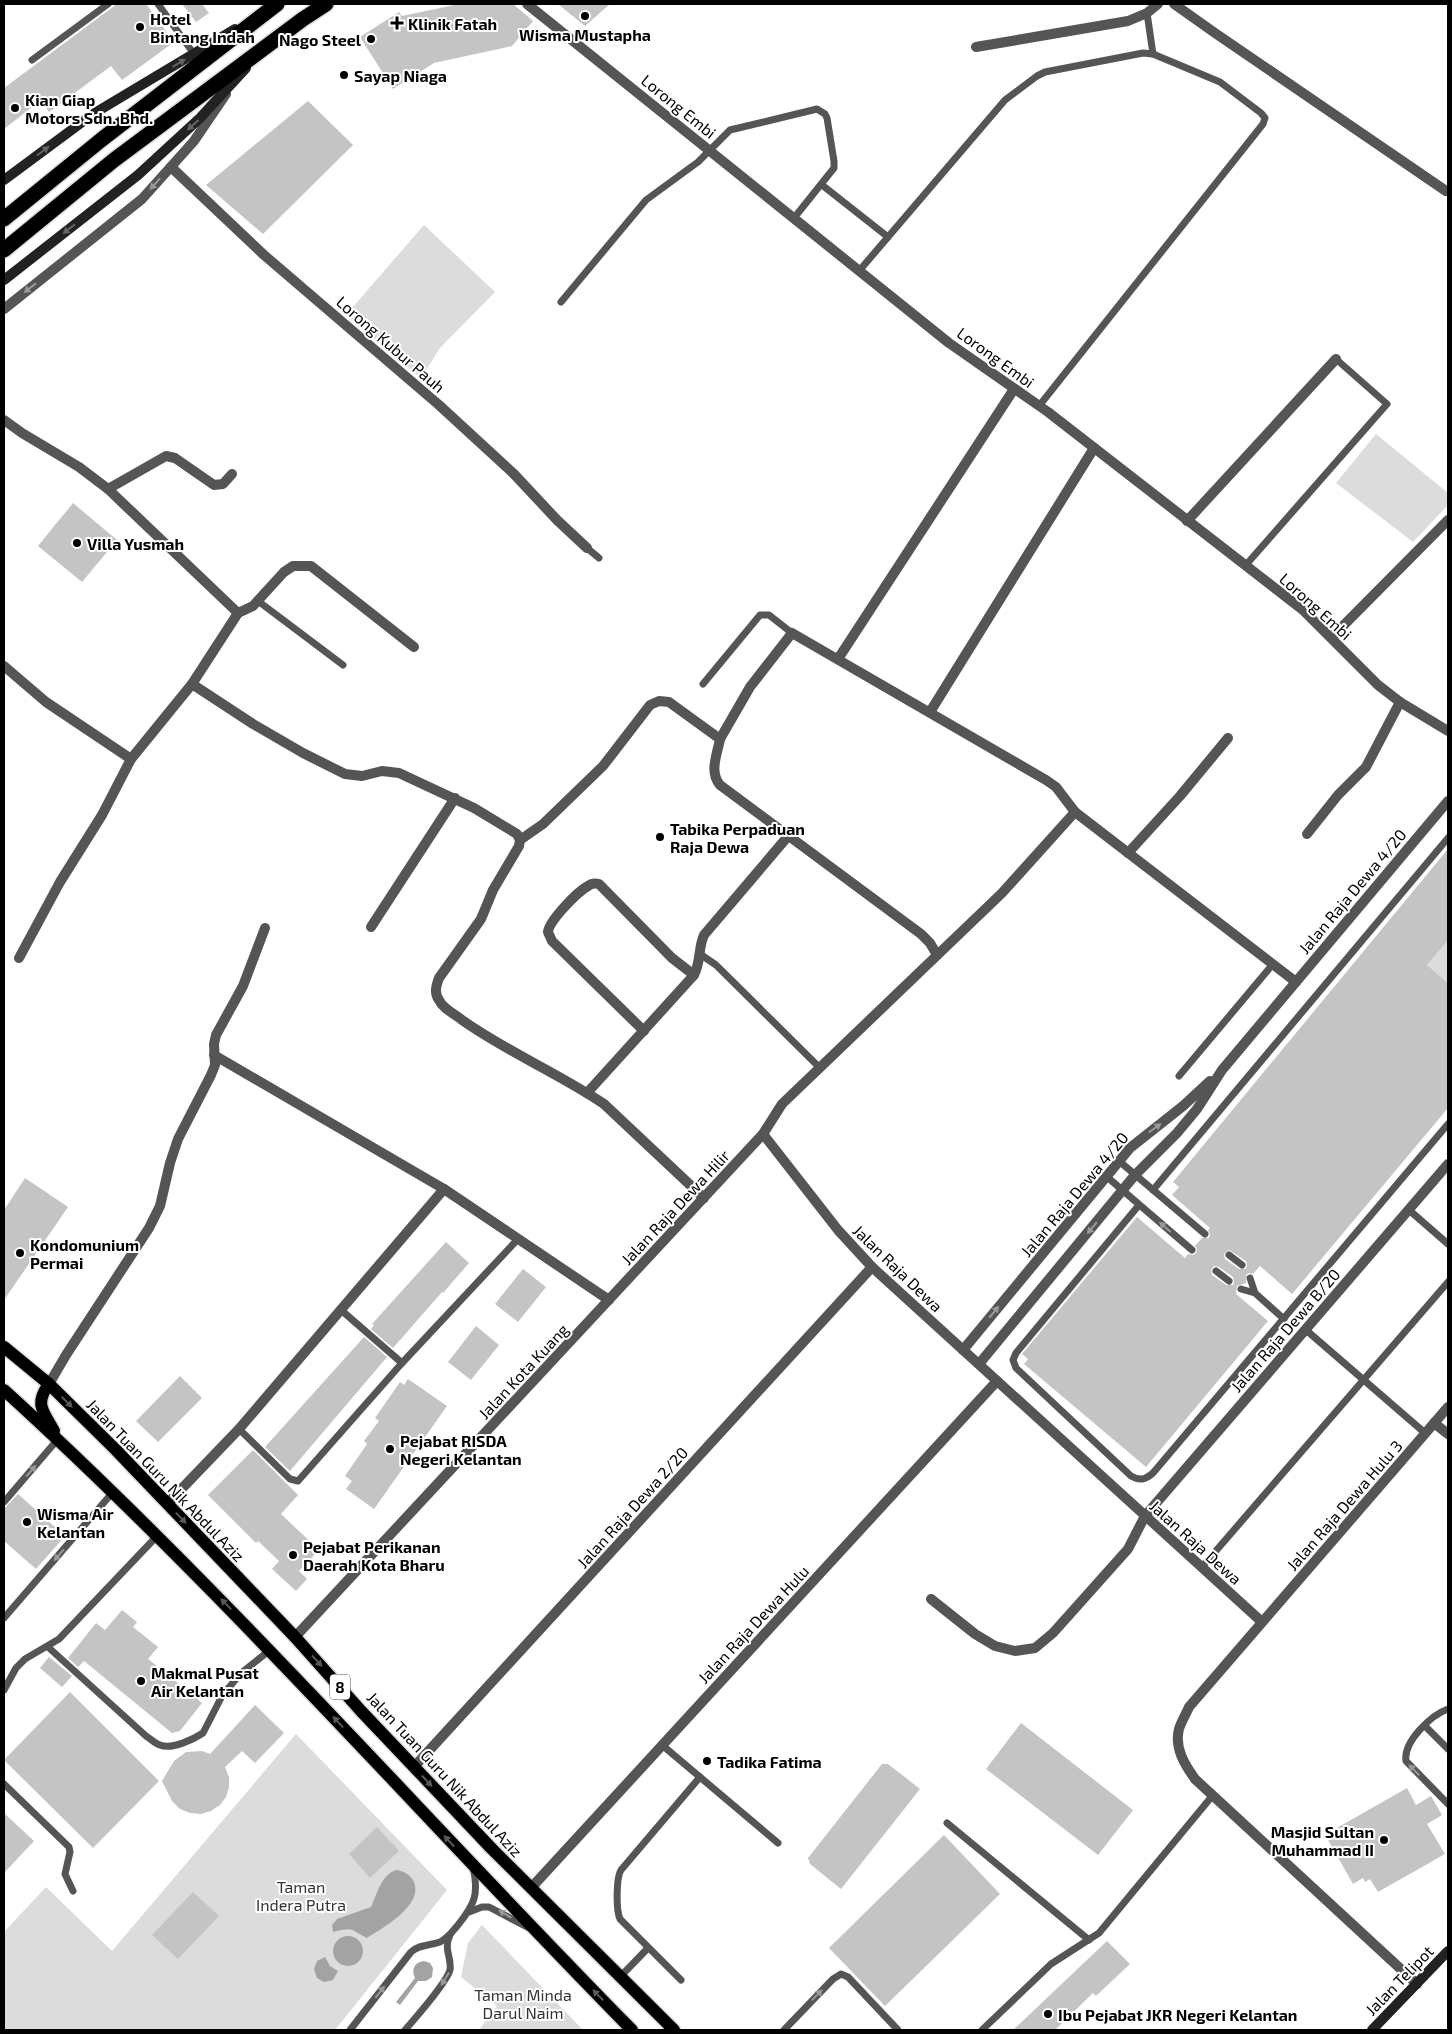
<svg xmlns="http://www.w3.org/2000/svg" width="1452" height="2034" viewBox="0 0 1452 2034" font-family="'Exo 2',sans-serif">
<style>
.green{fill:#dcdcdc}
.water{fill:#a3a3a3}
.building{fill:#c4c4c4;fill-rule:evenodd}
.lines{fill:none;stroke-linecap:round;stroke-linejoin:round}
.primary-casing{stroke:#dbdbdb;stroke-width:15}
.highway-casing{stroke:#dbdbdb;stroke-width:18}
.lane{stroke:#555;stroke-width:7}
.street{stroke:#555;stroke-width:10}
.secondary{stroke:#222;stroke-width:10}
.primary{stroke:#000;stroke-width:12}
.highway{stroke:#000;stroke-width:15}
.oneway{fill:#646464}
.oneway2{fill:#999}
.oneway3{fill:#595959}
.poi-dot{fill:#000;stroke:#fff;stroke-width:2}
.labels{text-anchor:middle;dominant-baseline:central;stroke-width:4;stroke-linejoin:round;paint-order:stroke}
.shield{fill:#fff;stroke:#4c4c4c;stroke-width:1}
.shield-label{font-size:15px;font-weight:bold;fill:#000}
.poi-label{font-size:16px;font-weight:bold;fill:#000;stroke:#fff;text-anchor:start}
.street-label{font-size:16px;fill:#000;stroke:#fff}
.park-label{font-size:16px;fill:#333;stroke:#fff}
</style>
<rect width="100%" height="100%" fill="#fff"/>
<g class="green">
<path d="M424,225L495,292L440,348L421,378L346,315Z"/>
<path d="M1376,434L1448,493V505L1413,542L1336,483Z"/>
<path d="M1448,940V983L1427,965Z"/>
<path d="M296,1734L447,1890L335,2030H4V1932L46,1887L112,1951Z"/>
<path d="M482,1925L583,2030H479L497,2006L461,1977L468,1943Z"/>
</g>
<g class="water">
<path d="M397,1870C403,1871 409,1874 413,1880C426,1904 383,1928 367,1938C349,1929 354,1927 333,1932L332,1925L337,1919L371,1907C377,1894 382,1873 397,1870Z"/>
<circle cx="348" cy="1951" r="15"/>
<path d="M325,1957L330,1966L338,1971L333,1980L324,1982L317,1978L314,1969L317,1961Z"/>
<path d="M424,1961L430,1963L433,1968L432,1977L426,1981H418L400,2005L396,2002L415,1978C411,1970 414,1962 424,1961Z"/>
</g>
<g class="building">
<path d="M117,4H146L174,42L122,80L111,66L49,112L41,100L4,129V88Z"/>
<path d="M182,4H202L209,13L196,22Z"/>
<path d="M459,4H513L533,21L512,46L434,63L393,89L360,37L399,12L402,16Z"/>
<path d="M558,4H610L585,26Z"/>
<path d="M308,101L353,145L263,234L206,185Z"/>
<path d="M73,503L117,540L82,582L38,546Z"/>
<path d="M1448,849V940L1427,965L1448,983V1108L1292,1294L1260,1266L1253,1274L1249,1273L1246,1275V1283L1237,1286L1236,1294L1268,1321L1146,1467L1024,1364L1028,1359L1022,1354L1137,1217L1185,1258L1188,1254L1193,1255L1196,1253L1197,1249L1195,1246L1202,1238H1209L1210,1234L1208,1230L1210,1228L1172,1195L1179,1187L1173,1182ZM1229,1250L1246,1261L1247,1265L1246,1269H1239L1225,1259L1224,1254ZM1214,1266L1219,1267L1233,1277L1234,1281L1233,1285H1226L1212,1275L1211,1270Z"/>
<path d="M25,1178L68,1207L4,1300V1210Z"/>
<path d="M446,1242L469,1263L443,1293L442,1292L393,1348L371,1329L374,1325L372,1324Z"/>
<path d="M523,1269L546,1287L518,1322L495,1304Z"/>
<path d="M476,1326L499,1345L471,1380L448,1362Z"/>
<path d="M364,1337L387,1357L290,1471L265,1447Z"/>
<path d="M180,1376L202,1398L158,1442L136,1421Z"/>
<path d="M408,1379L447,1406L374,1509L346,1489L352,1481L345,1476L367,1444L364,1441L379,1421L375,1418L400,1382L404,1385Z"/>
<path d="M253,1450L298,1495L281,1514L319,1550L299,1571L307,1579L296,1591L272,1569L279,1561L258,1541L256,1543L208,1495Z"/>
<path d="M18,1494L65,1536L36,1569L4,1541V1509Z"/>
<path d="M122,1610L137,1622L133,1627L158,1647L148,1659L202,1703L180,1731L172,1733L84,1661L78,1667L68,1658L96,1623L105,1630Z"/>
<path d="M49,1657L72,1676L62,1687L40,1668Z"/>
<path d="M70,1692L159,1781L93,1848L4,1760Z"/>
<path d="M255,1705L284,1733L255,1763L242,1751L225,1767L229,1777V1787L226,1797L220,1805L211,1811L201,1814L190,1813L180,1809L172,1801L162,1781L174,1761L186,1752L202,1751L210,1754Z"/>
<path d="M1021,1723L1133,1810L1098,1855L986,1769Z"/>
<path d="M882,1764H888L920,1789L841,1889L810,1864L808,1858Z"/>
<path d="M1407,1788L1416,1805L1431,1796L1442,1815L1427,1824L1445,1854L1378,1892L1370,1879L1365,1882L1363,1878L1353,1884L1327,1838L1337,1832L1335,1829Z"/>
<path d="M4,1813L34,1841L4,1873Z"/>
<path d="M377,1827L399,1851L370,1878L349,1854Z"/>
<path d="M944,1835L1000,1894L885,2006L829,1948Z"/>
<path d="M193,1892L219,1916L178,1959L152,1935Z"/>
<path d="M1107,1941L1130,1964L1096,1996L1093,1993L1055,2030H1013Z"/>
</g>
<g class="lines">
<g class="primary-casing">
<g id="primary">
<path d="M4,1347L49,1384L116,1450L295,1637L361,1711L492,1849L674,2030"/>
<path d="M49,1384C34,1404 43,1411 54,1431"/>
<path d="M4,1390C225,1591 422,1817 632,2030"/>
</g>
</g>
<g class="highway-casing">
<g id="highway">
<path d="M4,219L101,140L277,4"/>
<path d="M4,250L114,160L303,19L326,4"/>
</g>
</g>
<g class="lane">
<path d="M158,4L194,54"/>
<path d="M1147,13L1153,54"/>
<path d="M32,60L108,4"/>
<path d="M822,185L888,237"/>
<path d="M859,271L1005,100L1037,76L1045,72L1143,53L1153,54L1220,82L1261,113L1265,118L1263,124L1039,406"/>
<path d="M561,302L646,200L698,162L730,130L817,109L825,114L827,118L834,161V168L794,218"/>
<path d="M587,548L599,558"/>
<path d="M1245,566L1387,404L1336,359"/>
<path d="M258,601L343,665"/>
<path d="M703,684L760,615H769L792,633"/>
<path d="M700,954L716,965L819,1067"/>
<path d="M1179,1076L1273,964"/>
<path d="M1119,1161L1205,1234"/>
<path d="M1106,1176L1192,1250"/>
<path d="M1153,1190L1448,838"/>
<path d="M1139,1205L1016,1353L1013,1360L1016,1368L1131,1476C1140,1481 1145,1480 1153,1473L1448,1124"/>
<path d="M1409,1210L1448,1244"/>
<path d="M1229,1255L1242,1265"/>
<path d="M1216,1271L1229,1281"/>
<path d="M1250,1278L1255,1293"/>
<path d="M1241,1289L1255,1293L1284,1319"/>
<path d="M341,1310L402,1363"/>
<path d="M1306,1330L1425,1433"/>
<path d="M239,1429L290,1479L298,1481L402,1363L518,1239"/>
<path d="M4,1502L58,1439"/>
<path d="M1202,1567L1448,1282"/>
<path d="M4,1618L113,1492"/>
<path d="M48,1647L146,1736C151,1739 155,1744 160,1745C172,1750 194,1739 203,1733L222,1696L240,1674L270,1650"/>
<path d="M4,1690L16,1668L25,1659L59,1639L158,1535"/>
<path d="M1448,1709C1431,1715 1403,1742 1406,1761L1448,1804"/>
<path d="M1425,1726L1448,1749"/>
<path d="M662,1745L778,1843"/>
<path d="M4,1784L69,1847L70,1852L65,1874L73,1891"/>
<path d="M947,1823L1089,1940"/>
<path d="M469,1912L482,1907H489L527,1927"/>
<path d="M620,1977L648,1948"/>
<path d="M681,1980L620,1919C616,1910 616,1878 621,1870L700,1777"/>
<path d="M350,2030L411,1952C420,1944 429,1946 440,1942C447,1939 453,1931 458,1925C475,1904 479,1894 473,1867"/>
<path d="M405,2030C416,2017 446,1984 450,1970C452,1957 443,1950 450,1935"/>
<path d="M784,2030L833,1979L841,1974L848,1977L898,2030"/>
<path d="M982,2030L1051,1964L1099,1933L1213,1795"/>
</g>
<g class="street">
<path d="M527,4L949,343L1048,412L1303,610L1378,685L1400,702L1448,731"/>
<path d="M1174,4L1215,33L1446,191"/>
<path d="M976,47L1128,21L1147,13L1158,4"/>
<path d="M171,167L264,255L439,405L514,474L557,520L587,548"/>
<path d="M4,309L142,199L194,141L226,94"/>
<path d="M4,420L22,433L79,467L108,489L238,613"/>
<path d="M108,489L166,456L175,458L214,485L223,484L232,474"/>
<path d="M1187,521L1336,359"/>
<path d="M1332,637L1448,520"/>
<path d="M838,659L1014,389"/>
<path d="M4,666L46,702L131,759"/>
<path d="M192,684L253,724L303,753L345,774L362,776L382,771L399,773L474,808L517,834L520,840L519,846L493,890L481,919L439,978C436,986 434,993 439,1000C443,1009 455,1014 462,1020C507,1052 558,1073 604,1104L704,1198"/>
<path d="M930,712L1094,448"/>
<path d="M720,739L750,687L792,633L1046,780L1056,787L1075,812L1296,982"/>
<path d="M1307,834L1338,795L1366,767L1400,702"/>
<path d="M520,840L543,824L603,766L650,705L659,701L669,702L720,739C717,755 709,772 720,785L921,934L930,943L937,955"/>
<path d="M1128,853L1180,796L1228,738"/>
<path d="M371,927L455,798"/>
<path d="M19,958L60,882L102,815L131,759L192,684L238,613L253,606L284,572L293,566H311L414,647"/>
<path d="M644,1031L552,941L548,932C549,921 577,892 588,886C592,883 595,883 599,884L672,958L694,975"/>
<path d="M214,1055L444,1189L609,1300"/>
<path d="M587,1093L694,975C701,962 698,948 704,935L789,835"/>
<path d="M763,1134L838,1230L872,1267L1262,1622"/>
<path d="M963,1350L1130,1148L1183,1106L1210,1081"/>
<path d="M979,1364L1135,1175L1177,1133L1197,1109L1222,1070L1448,801"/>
<path d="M49,1384L66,1355L149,1228L160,1206L170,1163L178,1139L211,1075L215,1065L214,1044L216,1035L243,986L265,928"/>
<path d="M1434,1423L1448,1434"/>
<path d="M167,1504L239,1429L444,1189"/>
<path d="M931,1599L975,1634L995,1646L1015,1651L1035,1648L1053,1633L1128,1549L1145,1516L1448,1164"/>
<path d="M295,1637L763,1134L782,1104L1002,893L1075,812"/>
<path d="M414,1767L872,1267"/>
<path d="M531,1888L997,1381"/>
<path d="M1417,1984L1195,1779C1185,1765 1174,1748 1179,1729C1181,1722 1186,1714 1189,1707L1448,1407"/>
</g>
<g class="secondary">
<path d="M4,180L93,114L235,29"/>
<path d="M4,280L138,175L200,118L246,68"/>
<path d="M1372,2030L1448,1951"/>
</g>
<use href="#primary" class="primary"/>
<use href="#highway" class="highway"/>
</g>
<defs><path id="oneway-solid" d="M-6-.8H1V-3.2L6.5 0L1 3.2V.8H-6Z" transform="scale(1.25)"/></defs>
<g class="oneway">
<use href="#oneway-solid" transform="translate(179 63) rotate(-31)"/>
<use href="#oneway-solid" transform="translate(193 125) rotate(138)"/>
<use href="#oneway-solid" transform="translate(43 151) rotate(-37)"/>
<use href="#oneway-solid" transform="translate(69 229) rotate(142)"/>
</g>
<g class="oneway2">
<use href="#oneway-solid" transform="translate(155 184) rotate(132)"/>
<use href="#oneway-solid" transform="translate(30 288) rotate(142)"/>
<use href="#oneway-solid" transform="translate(1155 1128) rotate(-36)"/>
<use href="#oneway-solid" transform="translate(1165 1227) rotate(-139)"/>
<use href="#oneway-solid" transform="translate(1092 1228) rotate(130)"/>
<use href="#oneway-solid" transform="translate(994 1312) rotate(-50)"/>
<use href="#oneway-solid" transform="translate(31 1471) rotate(-49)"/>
<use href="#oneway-solid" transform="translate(59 1555) rotate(131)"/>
<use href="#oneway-solid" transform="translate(1414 1770) rotate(-135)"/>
<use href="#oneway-solid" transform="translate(505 1914) rotate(-149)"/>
<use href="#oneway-solid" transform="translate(445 1979) rotate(122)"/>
<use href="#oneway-solid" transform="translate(380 1992) rotate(-52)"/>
<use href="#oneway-solid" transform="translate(817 1995) rotate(-46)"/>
</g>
<g class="oneway3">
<use href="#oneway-solid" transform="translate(67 1402) rotate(45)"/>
<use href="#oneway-solid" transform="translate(181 1518) rotate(46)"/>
<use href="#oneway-solid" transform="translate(226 1604) rotate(-134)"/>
<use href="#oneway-solid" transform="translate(317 1661) rotate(48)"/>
<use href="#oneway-solid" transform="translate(338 1722) rotate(-133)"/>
<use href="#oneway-solid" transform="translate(427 1781) rotate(47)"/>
<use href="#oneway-solid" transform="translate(449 1841) rotate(-133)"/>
<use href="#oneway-solid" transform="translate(598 1995) rotate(-134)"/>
</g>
<g class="poi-dot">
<circle cx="585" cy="16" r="5"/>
<path d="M394.5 15.5h5v5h5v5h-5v5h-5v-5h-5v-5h5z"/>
<circle cx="140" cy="27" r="5"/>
<circle cx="371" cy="39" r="5"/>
<circle cx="344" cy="75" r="5"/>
<circle cx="15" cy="108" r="5"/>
<circle cx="77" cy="543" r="5"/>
<circle cx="660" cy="837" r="5"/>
<circle cx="20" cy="1253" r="5"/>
<circle cx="390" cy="1449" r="5"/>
<circle cx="27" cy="1522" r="5"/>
<circle cx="293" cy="1555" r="5"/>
<circle cx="141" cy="1681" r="5"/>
<circle cx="707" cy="1761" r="5"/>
<circle cx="1384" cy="1840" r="5"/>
<circle cx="1048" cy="2014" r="5"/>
</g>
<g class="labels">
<rect class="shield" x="330" y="1674.5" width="20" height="25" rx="4"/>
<g class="shield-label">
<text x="340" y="1687">8</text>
</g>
<g class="poi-label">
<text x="150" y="18">Hotel<tspan x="150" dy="18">Bintang Indah</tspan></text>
<text x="408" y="23">Klinik Fatah</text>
<text x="585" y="34" text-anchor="middle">Wisma Mustapha</text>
<text x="361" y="39" text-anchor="end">Nago Steel</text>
<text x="354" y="75">Sayap Niaga</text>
<text x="25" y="99">Kian Giap<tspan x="25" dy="18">Motors Sdn. Bhd.</tspan></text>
<text x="87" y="543">Villa Yusmah</text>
<text x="670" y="828">Tabika Perpaduan<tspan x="670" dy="18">Raja Dewa</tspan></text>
<text x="30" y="1244">Kondomunium<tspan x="30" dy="18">Permai</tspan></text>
<text x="400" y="1440">Pejabat RISDA<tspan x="400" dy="18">Negeri Kelantan</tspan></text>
<text x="37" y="1513">Wisma Air<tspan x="37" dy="18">Kelantan</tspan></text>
<text x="303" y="1546">Pejabat Perikanan<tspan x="303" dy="18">Daerah Kota Bharu</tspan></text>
<text x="151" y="1672">Makmal Pusat<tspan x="151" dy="18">Air Kelantan</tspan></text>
<text x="717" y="1761">Tadika Fatima</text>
<text x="1374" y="1831" text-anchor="end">Masjid Sultan<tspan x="1374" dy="18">Muhammad II</tspan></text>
<text x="1058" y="2014">Ibu Pejabat JKR Negeri Kelantan</text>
</g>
<g class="street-label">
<text transform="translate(679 106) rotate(39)">Lorong Embi</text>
<text transform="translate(391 344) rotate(41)">Lorong Kubur Pauh</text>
<text transform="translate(996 357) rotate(36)">Lorong Embi</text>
<text transform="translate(1316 606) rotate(42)">Lorong Embi</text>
<text transform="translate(1352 891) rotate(-50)">Jalan Raja Dewa 4/20</text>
<text transform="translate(1074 1194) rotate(-50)">Jalan Raja Dewa 4/20</text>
<text transform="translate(675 1207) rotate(-47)">Jalan Raja Dewa Hilir</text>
<text transform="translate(898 1268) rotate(44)">Jalan Raja Dewa</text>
<text transform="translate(1285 1330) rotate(-49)">Jalan Raja Dewa B/20</text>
<text transform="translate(523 1371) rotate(-47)">Jalan Kota Kuang</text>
<text transform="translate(166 1480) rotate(46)">Jalan Tuan Guru Nik Abdul Aziz</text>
<text transform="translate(1344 1505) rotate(-49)">Jalan Raja Dewa Hulu 3</text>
<text transform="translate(632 1507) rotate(-48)">Jalan Raja Dewa 2/20</text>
<text transform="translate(1196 1542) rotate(42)">Jalan Raja Dewa</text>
<text transform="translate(753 1624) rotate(-47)">Jalan Raja Dewa Hulu</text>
<text transform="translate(445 1774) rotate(47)">Jalan Tuan Guru Nik Abdul Aziz</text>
<text transform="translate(1399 1980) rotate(-46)">Jalan Telipot</text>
</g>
<g class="park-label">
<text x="301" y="1886">Taman<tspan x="301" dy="18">Indera Putra</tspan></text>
<text x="523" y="1994">Taman Minda<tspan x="523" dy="18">Darul Naim</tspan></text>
</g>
</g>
<rect width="1452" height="2034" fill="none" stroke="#000000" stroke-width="10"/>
</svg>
